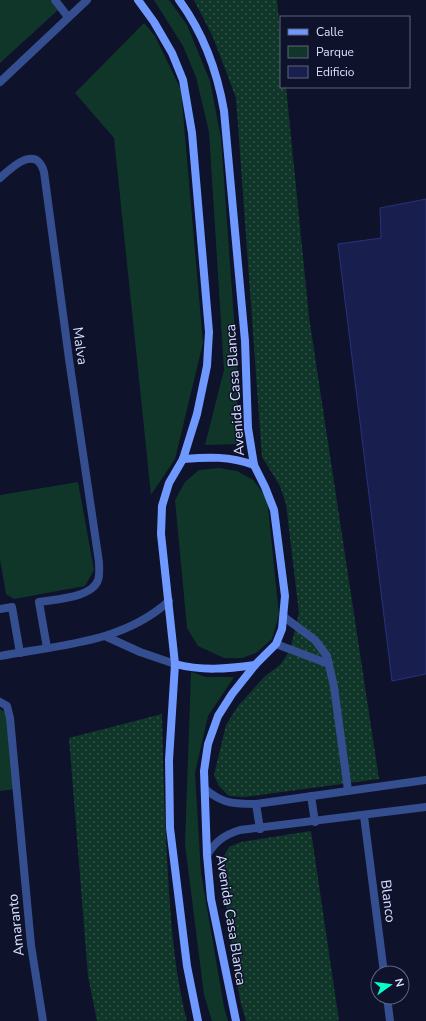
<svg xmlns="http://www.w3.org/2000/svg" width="426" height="1021" viewBox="0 0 426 1021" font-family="'Nunito Sans',sans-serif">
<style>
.grass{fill:url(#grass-dots)}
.green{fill:#103629}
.building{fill:#181e4e;stroke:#28327d}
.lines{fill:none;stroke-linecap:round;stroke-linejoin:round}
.lane{stroke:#354e8f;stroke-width:8}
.street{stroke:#354e8f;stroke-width:8}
.secondary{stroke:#7099ff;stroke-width:8}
.labels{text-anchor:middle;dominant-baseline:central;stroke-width:3;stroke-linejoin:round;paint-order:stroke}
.street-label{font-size:14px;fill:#d9e0ff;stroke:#0e122b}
</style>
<defs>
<pattern id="grass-dots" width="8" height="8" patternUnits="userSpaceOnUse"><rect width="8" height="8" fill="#103629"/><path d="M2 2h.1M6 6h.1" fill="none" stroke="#325349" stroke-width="1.8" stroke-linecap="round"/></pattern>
</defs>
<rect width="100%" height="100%" fill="#0e122b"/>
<g class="grass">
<path d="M194,0H277L281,42V87H286L309,317L379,779L244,797L229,796L219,786L214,775L226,725L238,706L264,677L281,664L290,650L299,613L286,504L280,486L262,457L236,98L213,37Z"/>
<path d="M162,714C163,773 165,832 169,891C172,935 176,979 187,1021H97L88,976L69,738Z"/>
<path d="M311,831L339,1021H246L240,1000L220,863L229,847L241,842Z"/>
</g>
<g class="green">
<path d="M0,0H50L58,10L0,63Z"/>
<path d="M154,0H169L187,25L210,81L221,138L238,375L237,444L205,445L224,370L209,132L196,77L183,46Z"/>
<path d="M144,23L155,36L181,90L203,343L175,459L151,495L114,138L75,93Z"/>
<path d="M219,468L237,471L253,480L267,498L279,615L272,639L256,653L242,658H224L198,646L187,628L175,500L185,482L199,470Z"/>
<path d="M78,482L94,570L85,586L14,599L6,594L0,559V495Z"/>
<path d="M191,672L206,677H234L208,716L195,773L201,873L224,1007L228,1021H212L204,995L185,844Z"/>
<path d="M0,709L8,714L15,789L0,791Z"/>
</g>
<path class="building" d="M426,199V674L392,681L338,244L381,238L380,208Z"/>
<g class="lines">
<g class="lane">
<path d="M284,617L315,640L327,656L334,687L348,790"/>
<path d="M276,644L329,664"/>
</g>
<g class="street">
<path d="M55,0L68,17"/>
<path d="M0,82L87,0"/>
<path d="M0,178C12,167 36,144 44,172L69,359L99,562C99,567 100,575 98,580C92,598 55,599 39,602L47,648"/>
<path d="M0,609L12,607L20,653"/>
<path d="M107,637L140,652L175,664"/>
<path d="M0,656C59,645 123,643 169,601"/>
<path d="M0,702L7,706L10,718L31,945L43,1021"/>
<path d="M205,789C223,804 234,804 256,804L426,780"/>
<path d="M311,796L315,822"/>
<path d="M256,804L260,829"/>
<path d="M364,816L384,973"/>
<path d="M207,855C216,841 224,835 240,830L426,807"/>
<path d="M387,997L390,1021"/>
</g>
<g class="secondary">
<path d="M138,0L154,22L172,53L183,80L192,133L209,332L207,366L197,414L183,459L169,483L162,506L161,534L175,664L169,760L170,828L187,966L198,1021"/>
<path d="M179,0C204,34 217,70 224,111L245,341L248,428L254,465L265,487L274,510L285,596L282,629L276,644L255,665L232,694L218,716L208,744L204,771L207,855L211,899L236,1021"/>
<path d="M183,459C209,457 229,456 254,465"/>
<path d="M175,664C202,671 227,669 255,665"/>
</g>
</g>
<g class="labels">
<g class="street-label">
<text transform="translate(80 346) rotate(82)">Malva</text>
<text transform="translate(235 390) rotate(-94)">Avenida Casa Blanca</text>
<text transform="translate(388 901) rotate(83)">Blanco</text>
<text transform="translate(231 920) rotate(81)">Avenida Casa Blanca</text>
<text transform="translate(16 925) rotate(-96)">Amaranto</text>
</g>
</g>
<rect x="280" y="16" width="130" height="72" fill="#0e122b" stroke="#5f6480"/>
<rect x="288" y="29" width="20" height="6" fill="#7099ff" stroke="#5f6480"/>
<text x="316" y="36" font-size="12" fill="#d9e0ff">Calle</text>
<rect x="288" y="46" width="20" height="12" fill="#103629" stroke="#5f6480"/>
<text x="316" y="56" font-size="12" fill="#d9e0ff">Parque</text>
<rect x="288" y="66" width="20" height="12" fill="#181e4e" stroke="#5f6480"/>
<text x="316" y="76" font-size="12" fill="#d9e0ff">Edificio</text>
<g transform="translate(390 985) rotate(76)"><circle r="19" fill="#0e122b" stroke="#5f6480"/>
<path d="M0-3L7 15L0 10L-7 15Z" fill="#05ffc9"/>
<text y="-6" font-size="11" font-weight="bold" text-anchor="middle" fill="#d9e0ff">N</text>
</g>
</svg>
